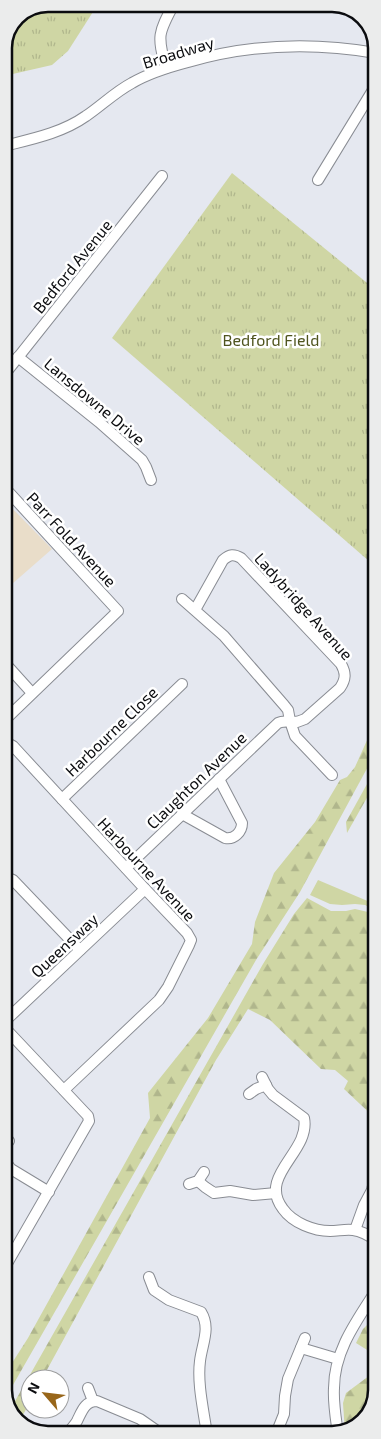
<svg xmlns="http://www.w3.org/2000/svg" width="381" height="1439" viewBox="0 0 381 1439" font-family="'Exo 2',sans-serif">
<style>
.education{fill:#e9ddc9}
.grass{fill:#cfd6a4}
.forest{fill:url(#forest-firs)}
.park{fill:url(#park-tufts)}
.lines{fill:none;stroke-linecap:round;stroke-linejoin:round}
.minor-casing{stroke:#898c93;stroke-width:12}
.minor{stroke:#fff;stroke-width:10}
.labels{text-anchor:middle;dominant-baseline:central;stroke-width:5;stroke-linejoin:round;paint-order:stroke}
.street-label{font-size:16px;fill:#0b0c0f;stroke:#fff}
.park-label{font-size:16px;fill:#4f541e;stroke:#fff}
.rim{fill:none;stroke:#0b0c0f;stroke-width:2.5}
</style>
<defs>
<pattern id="forest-firs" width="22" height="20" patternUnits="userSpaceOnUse" patternTransform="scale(1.25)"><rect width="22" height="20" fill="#cfd6a4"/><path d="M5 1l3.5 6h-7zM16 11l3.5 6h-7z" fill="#b0b68c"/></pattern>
<pattern id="park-tufts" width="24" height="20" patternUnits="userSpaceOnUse" patternTransform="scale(1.25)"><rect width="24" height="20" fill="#cfd6a4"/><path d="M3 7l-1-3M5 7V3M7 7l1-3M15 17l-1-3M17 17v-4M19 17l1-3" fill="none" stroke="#b0b68c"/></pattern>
</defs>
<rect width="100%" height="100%" fill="#e5e8f0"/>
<path class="education" d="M4,500L52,549L4,591Z"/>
<path class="grass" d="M318,880L377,905V911L365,905L355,904L342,905L330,904L310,895Z"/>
<g class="forest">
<path d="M377,718V750L300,892L256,960L5,1399V1374L28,1338L150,1118L148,1093L208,1018L252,944L255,922L274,873L315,822L340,780L347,777L355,767Z"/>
<path d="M377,766V780L347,833L346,822Z"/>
<path d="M307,898L331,911H346L355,909L368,912L377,916V1120L344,1089L348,1081L335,1070L321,1069L270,1020L248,1009L216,1060L42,1379H30V1402L18,1424L10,1410L263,964L294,914Z"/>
<path d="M377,1315V1358L372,1353L356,1343L363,1329Z"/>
<path d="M377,1370V1391L368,1418L345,1433L343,1403L346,1393Z"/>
</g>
<g class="park">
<path d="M48,4H98L68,51L52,65L4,76V48L17,17Z"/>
<path d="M232,173L377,291V568L112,338Z"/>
</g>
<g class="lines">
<g class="minor-casing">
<g id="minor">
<path d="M166,68C157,36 158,33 174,4"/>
<path d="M4,146C32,139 62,133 86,116C101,106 115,92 132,83C149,73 169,67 188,62C250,44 313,42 376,53"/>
<path d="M318,180L376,85"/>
<path d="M18,357L99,422L142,460L146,467L151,480"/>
<path d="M4,375L162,176"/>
<path d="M4,487L118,611L8,717L4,723"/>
<path d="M182,599L224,636L284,705L288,710L290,721L297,722L305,719L340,688C346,679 346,673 341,664L241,558C234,554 230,554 223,560L195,610"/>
<path d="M4,662L32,693"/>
<path d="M4,741L13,746L145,889L187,933L191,940L189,945L168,987L159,1000L64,1090"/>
<path d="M62,799L182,684"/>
<path d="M182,814L225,838C234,840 242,832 242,823L219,779"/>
<path d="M126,868L278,723L281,722L290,721L295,736L332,775"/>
<path d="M4,876L13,880L80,950"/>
<path d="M4,1022L145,889"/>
<path d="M4,1027L88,1116L89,1121L5,1267"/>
<path d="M262,1077L268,1089L273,1095L304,1118C311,1152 257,1175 283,1209C293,1223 314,1231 330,1231C338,1231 345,1229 353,1230C362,1231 370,1236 377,1241"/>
<path d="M249,1094L256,1089L266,1085"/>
<path d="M4,1143L9,1141"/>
<path d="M5,1161L11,1169L49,1192"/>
<path d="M198,1181L205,1187L214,1193L230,1191L253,1195L276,1193"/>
<path d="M189,1184L198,1181L204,1172"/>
<path d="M355,1230L364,1205L372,1190L375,1177"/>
<path d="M149,1277L154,1290L169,1300L201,1312C211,1328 202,1344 200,1361C197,1384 204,1412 207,1435"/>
<path d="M301,1348L338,1359"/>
<path d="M88,1388L93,1401"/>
<path d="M276,1434L284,1414L285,1396L288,1379L305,1338"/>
<path d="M338,1434C336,1419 333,1403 334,1388C334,1350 358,1319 377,1289"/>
<path d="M66,1435C70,1430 74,1426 77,1421C82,1411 85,1401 97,1401L140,1419L163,1435"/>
</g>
</g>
<use href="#minor" class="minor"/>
</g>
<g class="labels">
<g class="street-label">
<text transform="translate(178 52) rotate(-17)">Broadway</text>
<text transform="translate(72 266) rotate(-51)">Bedford Avenue</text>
<text transform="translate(95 401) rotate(40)">Lansdowne Drive</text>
<text transform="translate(72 539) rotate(47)">Parr Fold Avenue</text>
<text transform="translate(304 606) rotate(48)">Ladybridge Avenue</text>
<text transform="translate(111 731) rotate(-44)">Harbourne Close</text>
<text transform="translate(196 780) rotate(-44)">Claughton Avenue</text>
<text transform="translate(147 869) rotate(47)">Harbourne Avenue</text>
<text transform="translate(64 945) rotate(-43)">Queensway</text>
</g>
<g class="park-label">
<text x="271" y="339">Bedford Field</text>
</g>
</g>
<path d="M0 0H381V1439H0ZM48 12H332A36 36 0 0 1 368 48V1390A36 36 0 0 1 332 1426H48A36 36 0 0 1 12 1390V48A36 36 0 0 1 48 12Z" fill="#ebecec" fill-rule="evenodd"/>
<path class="rim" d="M48 12H332A36 36 0 0 1 368 48V1390A36 36 0 0 1 332 1426H48A36 36 0 0 1 12 1390V48A36 36 0 0 1 48 12Z"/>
<g transform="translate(45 1394) rotate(298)"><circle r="24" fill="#ffffff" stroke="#9d9e9f"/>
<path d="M0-4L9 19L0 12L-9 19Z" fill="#98661a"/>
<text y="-8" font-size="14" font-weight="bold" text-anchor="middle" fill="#0b0c0f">N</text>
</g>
</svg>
